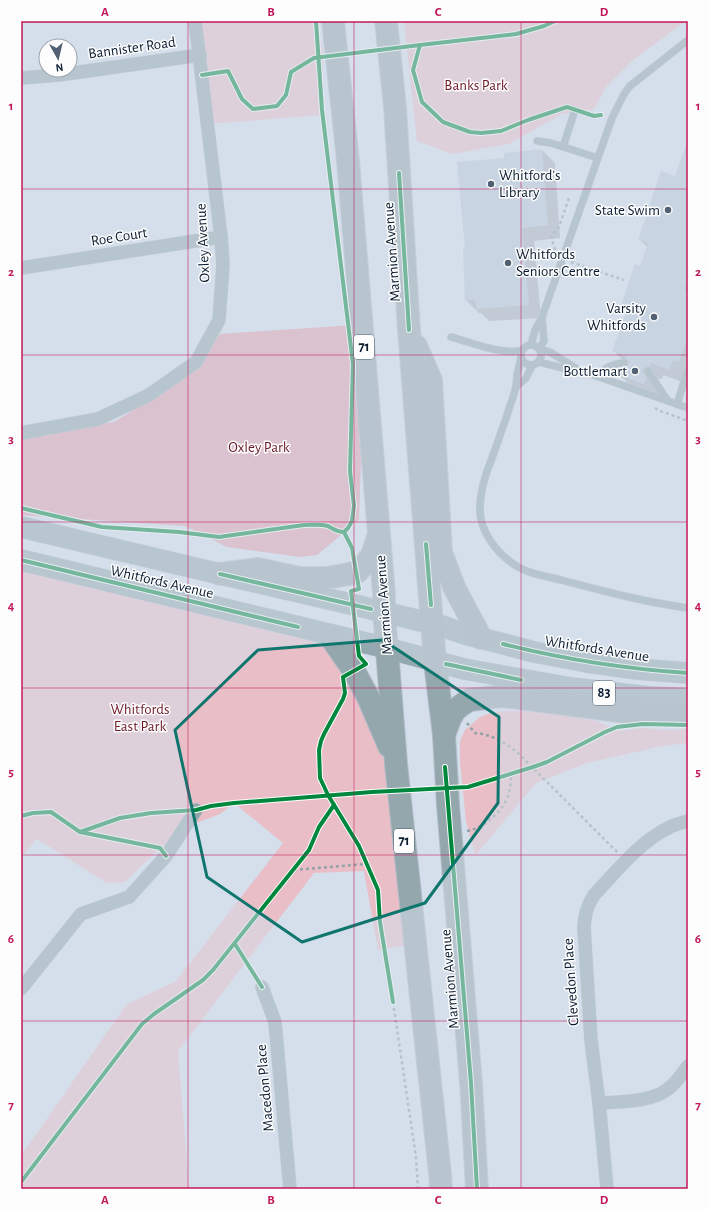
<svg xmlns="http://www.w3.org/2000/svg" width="709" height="1210" viewBox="0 0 709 1210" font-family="'Alegreya Sans',sans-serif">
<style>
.green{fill:#e9bec7}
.forest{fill:#e29fad}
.shadow{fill:#0003}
.building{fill:#b9c7d8}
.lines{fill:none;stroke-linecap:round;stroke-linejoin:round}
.service-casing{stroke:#b2bcc8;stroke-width:8}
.minor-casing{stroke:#b2bcc8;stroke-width:14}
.primary-casing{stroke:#b2bcc8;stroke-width:22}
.trunk-casing{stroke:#b2bcc8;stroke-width:24}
.path{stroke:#91a2a6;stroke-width:2.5;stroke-dasharray:3 3;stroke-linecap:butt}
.service{stroke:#91a6aa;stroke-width:7}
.minor{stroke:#91a6aa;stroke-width:13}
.primary{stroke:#94a8af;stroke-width:21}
.trunk{stroke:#94a7ad;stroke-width:22}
.cycleway-casing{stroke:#fcfdfc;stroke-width:6}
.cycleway{stroke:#00873e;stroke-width:4}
.marked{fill:none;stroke:#0f766e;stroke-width:3;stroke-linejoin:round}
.grid{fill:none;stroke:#c2185b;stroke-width:1;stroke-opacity:0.55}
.poi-dot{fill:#526073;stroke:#fcfdfc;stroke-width:1.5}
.labels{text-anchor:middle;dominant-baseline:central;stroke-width:3;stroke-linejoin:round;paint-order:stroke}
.shield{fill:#fcfdfc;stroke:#53606f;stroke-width:1}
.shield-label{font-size:14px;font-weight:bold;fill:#0b1c32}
.street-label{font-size:15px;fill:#0b1c32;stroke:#fcfdfc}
.park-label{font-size:15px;fill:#6e1c2a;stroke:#fcfdfc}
.poi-label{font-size:15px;fill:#0b1c32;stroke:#fcfdfc;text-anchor:end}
.neatline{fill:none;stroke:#c2185b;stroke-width:1.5}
.grid-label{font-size:13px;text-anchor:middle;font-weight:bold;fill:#c2185b}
</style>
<rect width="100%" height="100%" fill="#d5deeb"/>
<g class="green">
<path d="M210,21H315L323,50L322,115L208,124L196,23Z"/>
<path d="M404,21H686L632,61L606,87L594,109L562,114L509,144L452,154L417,141Z"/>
<path d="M21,565L310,636L335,657L377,737L391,782L409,945L378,950L364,871L314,873L178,1051L189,1189H21V1155L33,1139L126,1005L176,981L283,843L234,803L220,814L194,824L160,848L125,882L107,883L37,839L21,857Z"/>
<path d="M506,711H522L550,713L596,721L620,731L641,728L667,730L688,729V743L662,746L587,763L536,783L475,856L466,821L460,762V741L465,730L480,717L491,713Z"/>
</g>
<path class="forest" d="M355,325L362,429L359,520L317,555L301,557L227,547L185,526L21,515V435L114,422L179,382L204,357L220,334Z"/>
<g class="shadow">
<path d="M542,150L555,163L560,238L534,241L541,318L489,321L481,313H479L466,300V250L505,159Z"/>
<path d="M688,151V373L682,382L663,375L662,379H658L656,382L658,391L657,396L633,388L620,375L628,368L629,365L626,364L614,351L628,311L622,305L641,267L648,248L640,240L676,177Z"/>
</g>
<g class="building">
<path d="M686,145H688V278L684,290L688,291V337L679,362L673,360L669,370L651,363L650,366L646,367L643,369V372L646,377L644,384L619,375L622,368L627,367L629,363L628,360L625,358L626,356L612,351L628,307L621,305L635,264L640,266L648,243L638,240L661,171L675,176Z"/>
<path d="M542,149L548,225L522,228L529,305L476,309L475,300L465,301L463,249H465L457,162L504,158V153Z"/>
</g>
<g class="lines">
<g class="service-casing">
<g id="service">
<path d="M537,141L551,143L598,158"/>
<path d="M563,147L575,110"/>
<path d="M542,318L544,341L539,349L550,352L577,369"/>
<path d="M451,337C473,343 498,354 521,351"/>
<circle cx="531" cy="355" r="10"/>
<path d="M531,345L535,330L542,317L612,118L624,94L630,86L688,40"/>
<path d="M521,358L517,375L516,387C510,408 502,429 495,450C488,468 481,486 480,505C478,529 496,553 515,565C528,574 546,576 561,580C603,591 644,602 688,608"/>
<path d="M539,362L566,369L579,370L688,408"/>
<path d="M648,371L667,400"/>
<path d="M596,376C606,368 611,364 624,363"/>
<path d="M516,387L526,378L532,366"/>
<path d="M677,404L688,369"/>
</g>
</g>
<g class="minor-casing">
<g id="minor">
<path d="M21,78L59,75L200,55"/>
<path d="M21,268L221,237"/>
<path d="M21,433L98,419L149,395L196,362L219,320L223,264L221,237L195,21"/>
<path d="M262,987L275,1022L290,1189"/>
<path d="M21,989L81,914L129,897L166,856L196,810"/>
<path d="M599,1103C619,1102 652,1102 668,1089C676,1083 682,1074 688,1066"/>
<path d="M607,1189L599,1103L591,1040L584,928C584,916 587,906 594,895C616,872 640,841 670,827C676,824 682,823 688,821"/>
</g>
</g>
<g class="primary-casing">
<g id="primary">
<path d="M21,527L220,574L346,603L442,626L465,634L534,652L587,662L637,669L688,673"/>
<path d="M21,560L387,648L464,669L571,688L650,697L688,699"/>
</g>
</g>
<g class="trunk-casing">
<g id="trunk">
<path d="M333,21L348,161L384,594V612L396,764L440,1174L441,1189"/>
<path d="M386,21L395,107L409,330L435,662L444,735L448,805L471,1083L477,1189"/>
<path d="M416,346L431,380L441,552L454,587L481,638"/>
<path d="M220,574L258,569L300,578H326L349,574L357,572L366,563L372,555L378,537"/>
<path d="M329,635L354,671L368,697L389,746"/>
<path d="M444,735L450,719L455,710L463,704L469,700L502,696L634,713L683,715L688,713"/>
</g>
</g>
<g class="path">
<path d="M555,250L551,236L559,227L569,198"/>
<path d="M571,262L624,280"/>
<path d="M655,408L658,410L688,421"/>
<path d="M467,723L475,733C491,734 506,743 518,753L617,852"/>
<path d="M467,831C475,830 481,826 487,822C504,809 512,795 511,773"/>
<path d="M294,870L367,864"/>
<path d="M393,1002L416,1157L418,1189"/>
</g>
<use href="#service" class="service"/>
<use href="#minor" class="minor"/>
<use href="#primary" class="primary"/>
<use href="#trunk" class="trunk"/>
<g class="cycleway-casing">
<g id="cycleway">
<path d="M555,21L544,26L516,34L420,45L413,70L422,102L443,122L470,132L481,133L501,131L528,120L567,107L594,116L601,115"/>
<path d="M202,75L228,71L242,99L253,109L277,106L286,95L291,72L314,58L420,45"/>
<path d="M399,173L409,330"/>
<path d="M21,508L102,527L179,532L219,537L304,525C312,525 320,524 328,526C333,529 337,532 344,532L348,528L352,521L354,506L350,471L353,364L322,110L316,21"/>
<path d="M344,532L352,548L359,589L351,591L359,656L366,664L343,677L345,693L343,699L324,734L321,741L319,750L320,778L328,795L359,846L378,890L380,922L393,1002"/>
<path d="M426,544L431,605"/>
<path d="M21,560L298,627"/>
<path d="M220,574L371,609"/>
<path d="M503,644C563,659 625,669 688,673"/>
<path d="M446,664L521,680"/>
<path d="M445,767L471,1083L477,1189"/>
<path d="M21,816L33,813L51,812L80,832L160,848L166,856"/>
<path d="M80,832L120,818L151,813L196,810L211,806L234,803L372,792L468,787L533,767L547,762L605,732L617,727L643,724L688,725"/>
<path d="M235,944L262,987"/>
<path d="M21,1182L142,1024L154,1014L203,980L213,970L309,850L319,827L334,805"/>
</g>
</g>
<use href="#cycleway" class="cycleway"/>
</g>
<path d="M0 0H709V1210H0ZM383,640L499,717L498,803L425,903L302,942L207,877L175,730L258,650Z" fill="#d5deeb" fill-opacity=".55" fill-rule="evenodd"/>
<path class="marked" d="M383,640L499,717L498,803L425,903L302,942L207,877L175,730L258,650Z"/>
<path class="grid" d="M188,21V1189M354,21V1189M521,21V1189M21,189H688M21,355H688M21,522H688M21,688H688M21,855H688M21,1021H688"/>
<g class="poi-dot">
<circle cx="491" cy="184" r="4"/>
<circle cx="668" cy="210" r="4"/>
<circle cx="508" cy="263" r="4"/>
<circle cx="654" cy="317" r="4"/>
<circle cx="635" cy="371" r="4"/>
</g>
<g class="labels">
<g class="shield">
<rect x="354" y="335" width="20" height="24" rx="3"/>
<rect x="593" y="681" width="22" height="24" rx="3"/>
<rect x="394" y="829" width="20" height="24" rx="3"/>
</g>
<g class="shield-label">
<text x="364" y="347">71</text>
<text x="604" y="693">83</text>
<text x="404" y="841">71</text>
</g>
<g class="street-label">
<text transform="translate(132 48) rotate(-8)">Bannister Road</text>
<text transform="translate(119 237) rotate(-9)">Roe Court</text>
<text transform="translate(203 243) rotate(-93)">Oxley Avenue</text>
<text transform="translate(392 252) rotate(-94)">Marmion Avenue</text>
<text transform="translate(162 582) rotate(13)">Whitfords Avenue</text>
<text transform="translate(384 605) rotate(-94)">Marmion Avenue</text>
<text transform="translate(597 649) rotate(9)">Whitfords Avenue</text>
<text transform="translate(450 979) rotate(-95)">Marmion Avenue</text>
<text transform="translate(571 982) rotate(-94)">Clevedon Place</text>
<text transform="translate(265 1088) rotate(-95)">Macedon Place</text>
</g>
<g class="park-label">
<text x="476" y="85">Banks Park</text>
<text x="259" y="447">Oxley Park</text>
<text x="140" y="709">Whitfords<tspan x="140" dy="17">East Park</tspan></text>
</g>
<g class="poi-label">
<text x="499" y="175" text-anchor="start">Whitford's<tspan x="499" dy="17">Library</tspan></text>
<text x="660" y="210">State Swim</text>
<text x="516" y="254" text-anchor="start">Whitfords<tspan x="516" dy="17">Seniors Centre</tspan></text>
<text x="646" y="308">Varsity<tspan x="646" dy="17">Whitfords</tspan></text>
<text x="627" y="371">Bottlemart</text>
</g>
</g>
<rect width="709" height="1210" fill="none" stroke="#fcfdfc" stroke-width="44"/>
<g transform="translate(58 58) rotate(172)"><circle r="19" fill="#fcfdfc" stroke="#9ca3ab"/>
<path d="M0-3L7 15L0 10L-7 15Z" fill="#526073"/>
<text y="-6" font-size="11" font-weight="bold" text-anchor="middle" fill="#0b1c32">N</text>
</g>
<rect x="22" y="22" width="665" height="1166" class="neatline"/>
<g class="grid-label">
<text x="105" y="16">A</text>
<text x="271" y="16">B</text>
<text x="438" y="16">C</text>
<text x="604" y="16">D</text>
<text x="11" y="110">1</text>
<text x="698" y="110">1</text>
<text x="11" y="276">2</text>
<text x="698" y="276">2</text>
<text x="11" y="443">3</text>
<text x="698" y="443">3</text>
<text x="11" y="610">4</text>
<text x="698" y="610">4</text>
<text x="11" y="776">5</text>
<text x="698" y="776">5</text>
<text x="11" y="943">6</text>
<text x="698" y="943">6</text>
<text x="11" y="1109">7</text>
<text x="698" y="1109">7</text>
<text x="105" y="1204">A</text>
<text x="271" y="1204">B</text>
<text x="438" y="1204">C</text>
<text x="604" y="1204">D</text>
</g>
</svg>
